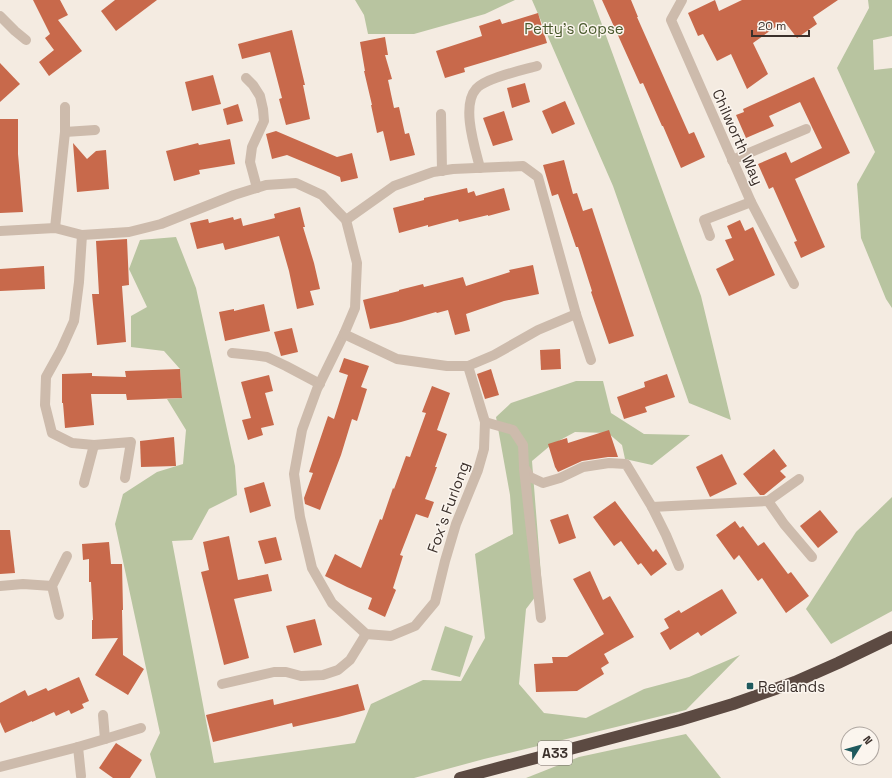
<svg xmlns="http://www.w3.org/2000/svg" width="892" height="778" viewBox="0 0 892 778" font-family="'Space Grotesk',sans-serif">
<style>
.green{fill:#b8c4a0}
.building{fill:#c8694b}
.lines{fill:none;stroke-linecap:round;stroke-linejoin:round}
.lane{stroke:#cdbbac;stroke-width:10}
.street{stroke:#cdbbac;stroke-width:10}
.highway{stroke:#5c4a42;stroke-width:12}
.poi-dot{fill:#1f5a5e;stroke:#fbf5ee;stroke-width:1.5}
.labels{text-anchor:middle;dominant-baseline:central;stroke-width:3;stroke-linejoin:round;paint-order:stroke}
.shield{fill:#fbf5ee;stroke:#756b66;stroke-width:1}
.shield-label{font-size:14px;font-weight:bold;fill:#3b302b}
.park-label{font-size:15px;fill:#4a5a2e;stroke:#fbf5ee}
.street-label{font-size:15px;fill:#3b302b;stroke:#fbf5ee}
.poi-label{font-size:15px;fill:#3b302b;stroke:#fbf5ee;text-anchor:start}
</style>
<rect width="100%" height="100%" fill="#f4ebe1"/>
<g class="green">
<path d="M355,0H515L485,14L414,34H368L364,15Z"/>
<path d="M532,0H593L701,296L731,420L689,403L613,186Z"/>
<path d="M868,0H892V36L873,40L874,70L892,68V308L886,299L861,238L857,184L875,152L837,68L869,8Z"/>
<path d="M176,237L196,288L235,466L237,495L209,509L192,540L172,541L214,763L355,743L371,704L423,680L461,681L485,638L475,554L513,534L510,495L496,417L511,403L576,381H603L611,413L644,434L690,435L652,465L625,459L622,445L608,433L575,432L551,445L532,461L542,588L526,609L519,684L544,713L586,718L644,689L689,677L740,655L686,710L484,759L414,778H156L150,754L160,733L115,524L123,494L157,472L183,464L186,430L167,399L182,398L180,369L164,351L131,347V316L147,307L129,269L140,240Z"/>
<path d="M892,497V611L831,644L806,609L856,532Z"/>
<path d="M445,626L473,636L460,677L431,670Z"/>
<path d="M686,734L721,778H526L579,757Z"/>
</g>
<g class="building">
<path d="M33,0H60L68,15L58,20L82,51L49,76L39,62L54,50L45,38L50,34Z"/>
<path d="M115,0H157L116,31L101,11Z"/>
<path d="M602,0H631L638,17H637L689,134L694,132L705,157L681,168L663,126H662L643,83L640,84Z"/>
<path d="M715,0L719,11L742,0H838L813,17L817,24L797,38L784,21L753,43L768,74L747,89L731,54L717,61L703,34L698,36L688,13Z"/>
<path d="M538,13L547,43L464,68L465,72L445,78L436,51L482,36L479,26L500,19L502,24Z"/>
<path d="M292,30L305,85H303L310,119L286,125L279,99L282,98L270,52L242,59L238,44Z"/>
<path d="M385,37L388,55H385L392,79L388,80L394,108L399,107L405,134L409,133L415,155L390,161L383,131L377,133L371,105H372L364,71H365L360,42Z"/>
<path d="M0,63L20,84L0,102Z"/>
<path d="M213,75L221,104L192,111L185,82Z"/>
<path d="M814,77L850,153L795,179L825,247L801,258L794,242L797,241L773,187L769,189L758,164L786,152L791,163L822,148L800,102L769,116L774,126L746,138L736,115L744,112L743,109Z"/>
<path d="M525,83L530,102L512,108L507,88Z"/>
<path d="M565,101L575,124L552,134L542,111Z"/>
<path d="M238,104L243,121L227,125L223,109Z"/>
<path d="M504,111L513,140L493,146L483,118Z"/>
<path d="M0,119H18V154L23,212L0,213Z"/>
<path d="M276,131L337,157L352,153L358,178L341,182L340,177L287,155L272,159L266,134Z"/>
<path d="M230,139L235,164L199,170L200,174L174,181L166,151L198,143L199,145Z"/>
<path d="M73,143L87,159L96,151L106,150L109,189L77,192Z"/>
<path d="M564,160L573,194L577,193L583,211L592,208L634,336L609,344L591,292L592,291L578,247H576L558,194L552,196L543,165Z"/>
<path d="M467,188L468,193L474,191L476,196L504,188L510,210L488,216V215L459,222L458,219L428,227V225L399,233L393,208L424,200V198Z"/>
<path d="M300,207L305,227H303L314,263L320,289L310,291L314,305L297,309L289,271L279,236L225,250L223,243L197,249L190,223L208,219L209,223L233,217L234,220L241,218L243,226L275,218L274,214Z"/>
<path d="M740,220L745,231L753,227L775,275L729,296L716,269L734,260L725,240L732,238L727,226Z"/>
<path d="M127,239L129,285L122,286L126,342L97,345L92,294H99L96,241Z"/>
<path d="M533,265L539,294L504,301L466,314L470,331L455,335L448,310L437,313L436,312L401,322L370,329L363,300L399,291V290L423,284L424,287L463,277L466,286L510,272L509,270Z"/>
<path d="M44,266L45,289L0,291V269Z"/>
<path d="M264,304L270,331L225,341L219,312L234,309V311Z"/>
<path d="M292,328L298,352L281,356L274,332Z"/>
<path d="M560,349L561,369L541,370L540,350Z"/>
<path d="M344,358L369,366L361,387L367,389L357,421L352,419L341,455L320,510L305,504L304,498L313,473L309,472L328,416L334,419L348,375L339,372Z"/>
<path d="M180,369L182,398L127,400L126,394H91L94,425L65,428L63,403H62V374L92,373V376L126,377L125,371Z"/>
<path d="M491,369L499,395L485,399L477,374Z"/>
<path d="M667,374L675,397L645,407L647,412L624,419L617,397L645,387L644,382Z"/>
<path d="M269,375L273,391L265,393L274,425L261,428L263,435L248,440L242,420L251,418L241,382Z"/>
<path d="M432,386L450,393L437,430L447,434L435,467H437L425,499L434,502L428,518L416,514L400,555L403,556L393,588L396,590L385,617L368,609L372,598L347,587L325,576L335,554L361,568L380,519L382,520L393,488L394,489L406,456L410,457L426,413L422,412Z"/>
<path d="M609,430L618,457H608L582,461L558,472L555,467L548,444L567,438L568,443Z"/>
<path d="M174,437L176,466L141,467L140,441Z"/>
<path d="M774,449L787,466L780,471L786,477L764,495H760L743,474Z"/>
<path d="M722,454L737,484L710,497L696,467Z"/>
<path d="M264,482L271,506L250,513L244,488Z"/>
<path d="M615,501L653,552L656,549L667,564L651,576L641,563L638,565L621,541L614,546L593,517Z"/>
<path d="M820,510L838,532L818,548L800,526Z"/>
<path d="M568,514L576,538L559,544L550,520Z"/>
<path d="M735,521L740,528L743,526L758,546L764,542L788,574L791,572L809,596L786,613L762,578L758,581L739,555L734,560L716,535Z"/>
<path d="M0,530H10L15,573L0,574Z"/>
<path d="M229,536L238,580L268,574L272,591L234,599L249,658L224,665L201,572L209,570L203,542Z"/>
<path d="M276,537L282,560L265,564L258,541Z"/>
<path d="M109,542L111,564H122L123,610H122L123,655L144,669L128,695L95,675L118,638L92,639V620H93L91,582H89V559L83,560L82,544Z"/>
<path d="M590,571L603,600L610,596L634,637L604,654L609,663L601,668L604,674L577,691L536,692L534,664L553,663L552,657H567L604,634L573,579Z"/>
<path d="M722,589L737,613L701,636L698,632L670,650L660,633L669,628L664,619L679,610L681,613Z"/>
<path d="M315,619L322,645L294,653L286,626Z"/>
<path d="M79,677L89,701L82,704L84,708L71,714L69,710L56,716L54,712L32,722V721L5,733L0,722V703L25,690L28,696L46,688L48,691Z"/>
<path d="M358,684L365,710L338,717L293,727L292,723L213,742L206,715L273,699L274,705L331,691Z"/>
<path d="M116,743L142,760L130,778H113L99,768Z"/>
</g>
<g class="lines">
<g class="lane">
<path d="M246,78L253,85L260,96L263,109L264,121L252,147L250,162L257,188"/>
<path d="M480,168C475,148 461,106 476,89C485,78 523,70 537,66"/>
<path d="M710,236L704,220L751,202"/>
<path d="M232,353L252,355L267,357L286,366L320,384"/>
<path d="M485,422L513,430L523,445L524,467L530,477L543,483L560,478L583,467L609,463L626,464L652,507L666,535L679,566"/>
<path d="M524,469L541,618"/>
<path d="M799,479L768,501L784,524L812,557"/>
<path d="M652,507L768,501"/>
</g>
<g class="street">
<path d="M682,0L671,20L751,202L794,284"/>
<path d="M0,16L15,31L26,40"/>
<path d="M441,114L442,171"/>
<path d="M65,132L95,130"/>
<path d="M732,160L806,129"/>
<path d="M346,220L394,186L433,172L453,169L523,166L538,177L576,314L591,360"/>
<path d="M55,228L65,132V107"/>
<path d="M0,231L55,228L82,235L129,232L161,224L234,195L266,185L296,183L322,195L346,220L357,263L355,308L344,334L317,389L302,430L294,474L300,517L312,568L332,603L366,634L391,636L415,626L435,602L445,561L456,524L478,470L484,449L485,422L468,366"/>
<path d="M82,235L79,282L74,321L61,350L46,377L45,405L52,433L72,443L94,445L131,442L125,478"/>
<path d="M344,334L397,359L447,366H468L494,355L538,330L576,314"/>
<path d="M84,483L94,445"/>
<path d="M0,586L23,584L52,586"/>
<path d="M59,615L52,586L67,556"/>
<path d="M222,684L274,672H286L301,676L323,675L338,670L350,660L366,634"/>
<path d="M103,715L105,739"/>
<path d="M78,747L81,776"/>
<path d="M0,767L78,747L105,739L141,728"/>
</g>
<path class="highway" d="M460,778L680,720L733,704L795,682L838,663L892,637"/>
</g>
<rect class="poi-dot" x="746" y="682" width="8" height="8" rx="2"/>
<g class="labels">
<rect class="shield" x="538" y="741" width="34" height="24" rx="3"/>
<g class="shield-label">
<text x="555" y="753">A33</text>
</g>
<g class="park-label">
<text x="574" y="28">Petty's Copse</text>
</g>
<g class="street-label">
<text transform="translate(738 137) rotate(66)">Chilworth Way</text>
<text transform="translate(448 507) rotate(-70)">Fox's Furlong</text>
</g>
<g class="poi-label">
<text x="758" y="686">Redlands</text>
</g>
</g>
<g transform="translate(860 746) rotate(53)"><circle r="19" fill="#fbf5ee" stroke="#aea6a0"/>
<path d="M0-3L7 15L0 10L-7 15Z" fill="#1f5a5e"/>
<text y="-6" font-size="11" font-weight="bold" text-anchor="middle" fill="#3b302b">N</text>
</g>
<path d="M752 30v6h57v-6" fill="none" stroke="#3b302b" stroke-width="2"/>
<text x="758" y="30" font-size="12" fill="#3b302b" stroke="#fbf5ee" stroke-width="3" paint-order="stroke">20 m</text>
</svg>
